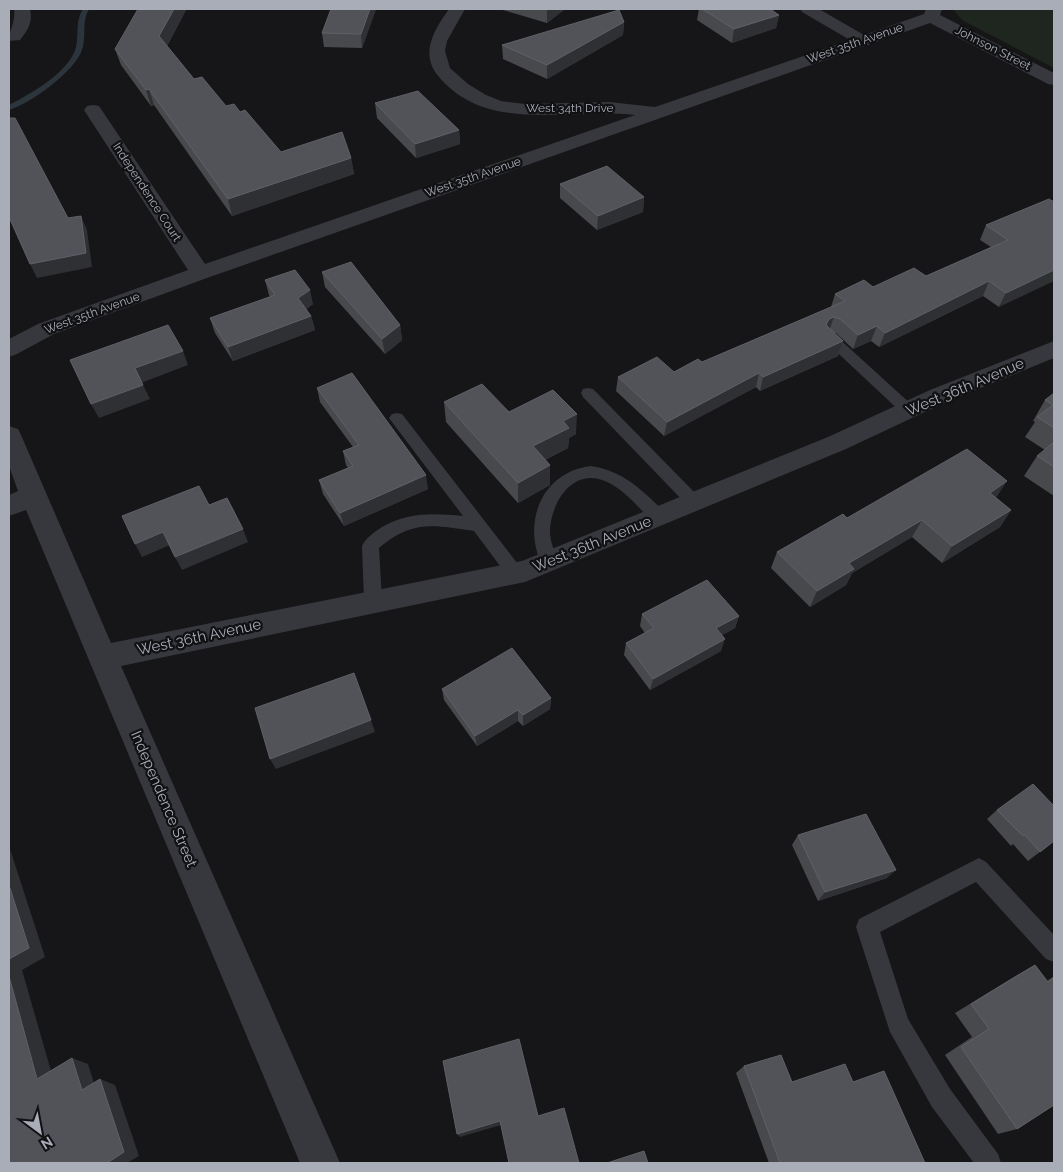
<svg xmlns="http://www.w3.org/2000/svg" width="1063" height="1172" viewBox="0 0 1063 1172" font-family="Raleway,sans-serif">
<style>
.green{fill:#1e261f}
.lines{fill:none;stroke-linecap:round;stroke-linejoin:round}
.stream{fill:#2c353c;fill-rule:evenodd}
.lane{fill:#37383d;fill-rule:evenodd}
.street{fill:#37383d;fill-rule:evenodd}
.wall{fill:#47494d}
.shaded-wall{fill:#2f3033}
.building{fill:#525359;stroke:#5f6168}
.labels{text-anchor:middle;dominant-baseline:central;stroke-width:4.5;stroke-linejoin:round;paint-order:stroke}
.far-street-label{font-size:12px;fill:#a8adb8;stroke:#111113}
.street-label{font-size:15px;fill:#a8adb8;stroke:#111113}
</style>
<rect width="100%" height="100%" fill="#161618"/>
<path class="green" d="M954,9H1054V68L962,20L955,12Z"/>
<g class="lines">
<path class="stream" d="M83,9H89C81,22 87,36 82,50C75,71 30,104 9,110V105C30,94 70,72 76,47C79,34 75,21 83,9Z"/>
<g class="lane">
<path d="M830,333L835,335L913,406L916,410L913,414L908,415L903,414L825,341L823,338L825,335Z"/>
<path d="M588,388L593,389L700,498L702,502L700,506L694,508L688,506L583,397L581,393L583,389Z"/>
<path d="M397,413L402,414L521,568L524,573L521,578L515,580L509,578L474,531C433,525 412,520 379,548L382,601L379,606L373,608L367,606L364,601L362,546C366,538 374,532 382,527C407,512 434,513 463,516L392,422L389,418L392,414Z"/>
<path d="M591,466C616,470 632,481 650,498C656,504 663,509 666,516L664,521L658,522L652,521C638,507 624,489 605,481C572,467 550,504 550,532C550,542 555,552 558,562L555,567L549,569L543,567C521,524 541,472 591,466Z"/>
<path d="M979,858L986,862L1054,935V962L1046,959L976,882L880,932L908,1019L950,1089L998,1154L1001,1163H974L932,1107L890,1032L856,927L859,919Z"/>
</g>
<g class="street">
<path d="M14,9H30C33,22 28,30 20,40L9,41C9,29 16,22 14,9Z"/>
<path d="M449,9H465L447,41L445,51L450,68L468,84L486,95L501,101L525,104L609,102L655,107L850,40L802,12L800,9H819L864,35L924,14L926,9H942L940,15L1054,73V85L1048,84L930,23L207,278L54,334L17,354L9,357V339L38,324L188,270L84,110L87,106L93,105L99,106L205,264L635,115C570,107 488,135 439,77C419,54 434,30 449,9Z"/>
<path d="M1054,341V358L946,402L846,449L525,582L121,666L340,1163H300L26,510L9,516V495L18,491L9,466V426L18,429L21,435L111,643L522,561L828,437L930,390Z"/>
</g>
</g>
<g class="wall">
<path d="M174,9H185L186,10L167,46L194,79L226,106L240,112L281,152L351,158L354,174L232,216L154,105L151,106L121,65L115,49Z"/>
<path d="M376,9L362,48L324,47L322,33Z"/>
<path d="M503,9H565L547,23L503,10Z"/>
<path d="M699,9H770L779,15L776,28L732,43L697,20Z"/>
<path d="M624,22L623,35L547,79L503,59L502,45Z"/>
<path d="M375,103L459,130L460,144L416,158L377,118Z"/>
<path d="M560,184L644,197L643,212L597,230L560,198Z"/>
<path d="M1054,202L999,307L983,296L879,347L871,341L853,349L836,333H834L843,341L838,356L760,391L756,387L664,436L616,391L618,377L674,372L702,362L831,307L835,294L873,287L926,276L991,247L980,240L986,225Z"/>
<path d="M322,272L400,325L402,340L385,354L325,287Z"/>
<path d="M265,280L313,304L306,309L311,316L315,330L233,361L215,333L210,318L270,297L269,295Z"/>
<path d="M317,388L428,489L344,526L323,494L319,480L348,468L346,465L343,451L353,447L320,402Z"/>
<path d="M1054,393V496L1024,476L1037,456L1045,450L1025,437L1035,422L1033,421L1045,400Z"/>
<path d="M444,402L509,412L576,434L569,438L568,448L545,460L550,465V485L518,503L446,422Z"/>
<path d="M996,498L1011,510L1000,527L942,563L912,537L852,573L846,585L810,607L771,568L777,552L847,518Z"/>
<path d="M642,614L739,616L735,628L722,635L721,651L650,690L624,655L626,643L645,633L640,626Z"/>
<path d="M442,689L551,698L550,709L523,726L518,721L477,746L444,700Z"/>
<path d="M997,810L1054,841L1028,861L1013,844L1011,846L987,819Z"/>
<path d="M798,835L887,878L818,901L792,845Z"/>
<path d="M1035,965L1047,981L1054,976V1105L1017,1129L998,1134L945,1055L972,1037L955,1013L1017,975Z"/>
<path d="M744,1066L792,1082H853L925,1163H769L736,1073Z"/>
</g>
<g class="shaded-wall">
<path d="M174,9H185L186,10L164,52L159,36Z"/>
<path d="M370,9H376L362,48L361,34Z"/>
<path d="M547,9H565L547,23Z"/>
<path d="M779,15L776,28L732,43L734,29Z"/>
<path d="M624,22L623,35L547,79V65Z"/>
<path d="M149,89L154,105L151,106L146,90Z"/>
<path d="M459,130L460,144L416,158L415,144Z"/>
<path d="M351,158L354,174L232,216L228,199Z"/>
<path d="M644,197L643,212L597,230L598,216Z"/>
<path d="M81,216L87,230L92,267L37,278L30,264Z"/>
<path d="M1054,270V281L999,307L1006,293Z"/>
<path d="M989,281L983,296L879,347L885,333Z"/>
<path d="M310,290L313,304L302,313L298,298Z"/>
<path d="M311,316L315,330L233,361L228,347Z"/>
<path d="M834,317L829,331L826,325L829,319Z"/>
<path d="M400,325L402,340L385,354L382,339Z"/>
<path d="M877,326L871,341L853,349L858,335Z"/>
<path d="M843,341L838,356L760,391L763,377Z"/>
<path d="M183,351L188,365L141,383L135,368Z"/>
<path d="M759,373L756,387L664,436L667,422Z"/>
<path d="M143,385L150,399L99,418L91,404Z"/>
<path d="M577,414L576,434L569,438L568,448L533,466V446L563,421Z"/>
<path d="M550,465V485L518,503V483Z"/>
<path d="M426,475L428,489L344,526L340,513Z"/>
<path d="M1007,481L996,498L990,493Z"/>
<path d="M1011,510L1000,527L942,563L952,546Z"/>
<path d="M922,520L912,537L852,573L846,585L810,607L817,591L849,563Z"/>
<path d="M243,529L248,542L182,570L175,557Z"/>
<path d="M163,532L170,545L142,557L135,544Z"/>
<path d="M739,616L735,628L713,640L716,628Z"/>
<path d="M725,639L721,651L650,690L653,679Z"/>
<path d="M551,698L550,709L523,726V715Z"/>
<path d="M518,710V721L477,746L475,736Z"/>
<path d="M371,720L375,732L276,769L270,759Z"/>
<path d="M9,846L45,957L22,970L55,1085L37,1079L9,976Z"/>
<path d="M896,870L887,878L818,901L825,892Z"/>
<path d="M72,1058L88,1064L98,1096L82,1090Z"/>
<path d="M100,1079L115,1085L139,1156L127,1163H107Z"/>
<path d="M500,1121L501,1125L460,1137L457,1134Z"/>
</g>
<g class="building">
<path d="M138,9H174L159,36L194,79L202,77L226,106L234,104L240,112L245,110L281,152L342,132L351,158L228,199L149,89L146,90L115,49Z"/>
<path d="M331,9H370L361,34L322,33Z"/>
<path d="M702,9H770L779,15L734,29Z"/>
<path d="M619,10L624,22L547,65L502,45Z"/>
<path d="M418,91L459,130L415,144L375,103Z"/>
<path d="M9,118H15L68,218L81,216L86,253L30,264L9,217Z"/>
<path d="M607,166L644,197L598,216L560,184Z"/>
<path d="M1049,199L1054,202V270L1006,293L989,281L885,333L877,326L858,335L840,319L834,317L829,319L826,325L843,341L763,377L759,373L667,422L618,377L657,357L674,372L698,359L702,362L845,301L835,294L864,280L873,287L914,268L926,276L1008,240L986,225Z"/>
<path d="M351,262L400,325L382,339L322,272Z"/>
<path d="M295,270L310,290L298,298L311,316L228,347L210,318L275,295L265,280Z"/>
<path d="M168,325L183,351L135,368L143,385L91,404L70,360Z"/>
<path d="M352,373L426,475L340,513L319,480L353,466L343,451L359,445L317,388Z"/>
<path d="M482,384L509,412L553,390L577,414L563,421L569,428L533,446L550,465L518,483L444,402Z"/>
<path d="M1054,393V428L1037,417L1053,405L1045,400Z"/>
<path d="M1054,442V467L1037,456Z"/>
<path d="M967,449L1007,481L990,493L1011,510L952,546L922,520L849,563L854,569L817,591L777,552L843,514L847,518Z"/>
<path d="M199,486L209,505L227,498L243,529L175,557L163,532L135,544L122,516Z"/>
<path d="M707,580L739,616L716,628L725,639L653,679L626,643L654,628L642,614Z"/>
<path d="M512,648L551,698L523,715L518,710L475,736L442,689Z"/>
<path d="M354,673L371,720L270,759L255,708Z"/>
<path d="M1033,784L1054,806V841L1040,852L1025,835L1023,836L997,810Z"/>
<path d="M866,814L896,870L825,892L798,835Z"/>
<path d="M9,885L29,948L9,959Z"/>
<path d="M1035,965L1048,982L1054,978V1105L1017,1129L961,1047L989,1029L971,1004Z"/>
<path d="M9,976L37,1079L72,1058L82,1090L100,1079L124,1152L107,1163H9Z"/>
<path d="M519,1039L538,1116L564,1108L579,1163H509L500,1121L457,1134L443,1061Z"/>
<path d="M781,1055L792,1082L845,1064L853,1082L884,1071L925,1163H780L744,1066Z"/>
<path d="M644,1151L648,1163H607Z"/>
</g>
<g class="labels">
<g class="far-street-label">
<text transform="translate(855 43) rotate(-19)">West 35th Avenue</text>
<text transform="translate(993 48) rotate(27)">Johnson Street</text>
<text x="570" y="108">West 34th Drive</text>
<text transform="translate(473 177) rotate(-19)">West 35th Avenue</text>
<text transform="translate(147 192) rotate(57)">Independence Court</text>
<text transform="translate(92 313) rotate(-20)">West 35th Avenue</text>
</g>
<g class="street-label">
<text transform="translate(965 387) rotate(-23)">West 36th Avenue</text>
<text transform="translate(592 544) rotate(-22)">West 36th Avenue</text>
<text transform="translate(199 637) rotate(-12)">West 36th Avenue</text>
<text transform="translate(164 799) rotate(67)">Independence Street</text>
</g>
</g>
<rect width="1063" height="1172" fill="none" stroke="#a8adb8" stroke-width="20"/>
<g transform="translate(40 1132) rotate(148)" stroke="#111113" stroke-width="4" paint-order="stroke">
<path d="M0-4L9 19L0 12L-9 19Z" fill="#a8adb8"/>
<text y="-8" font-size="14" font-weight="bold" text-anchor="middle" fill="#a8adb8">N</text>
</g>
</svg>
